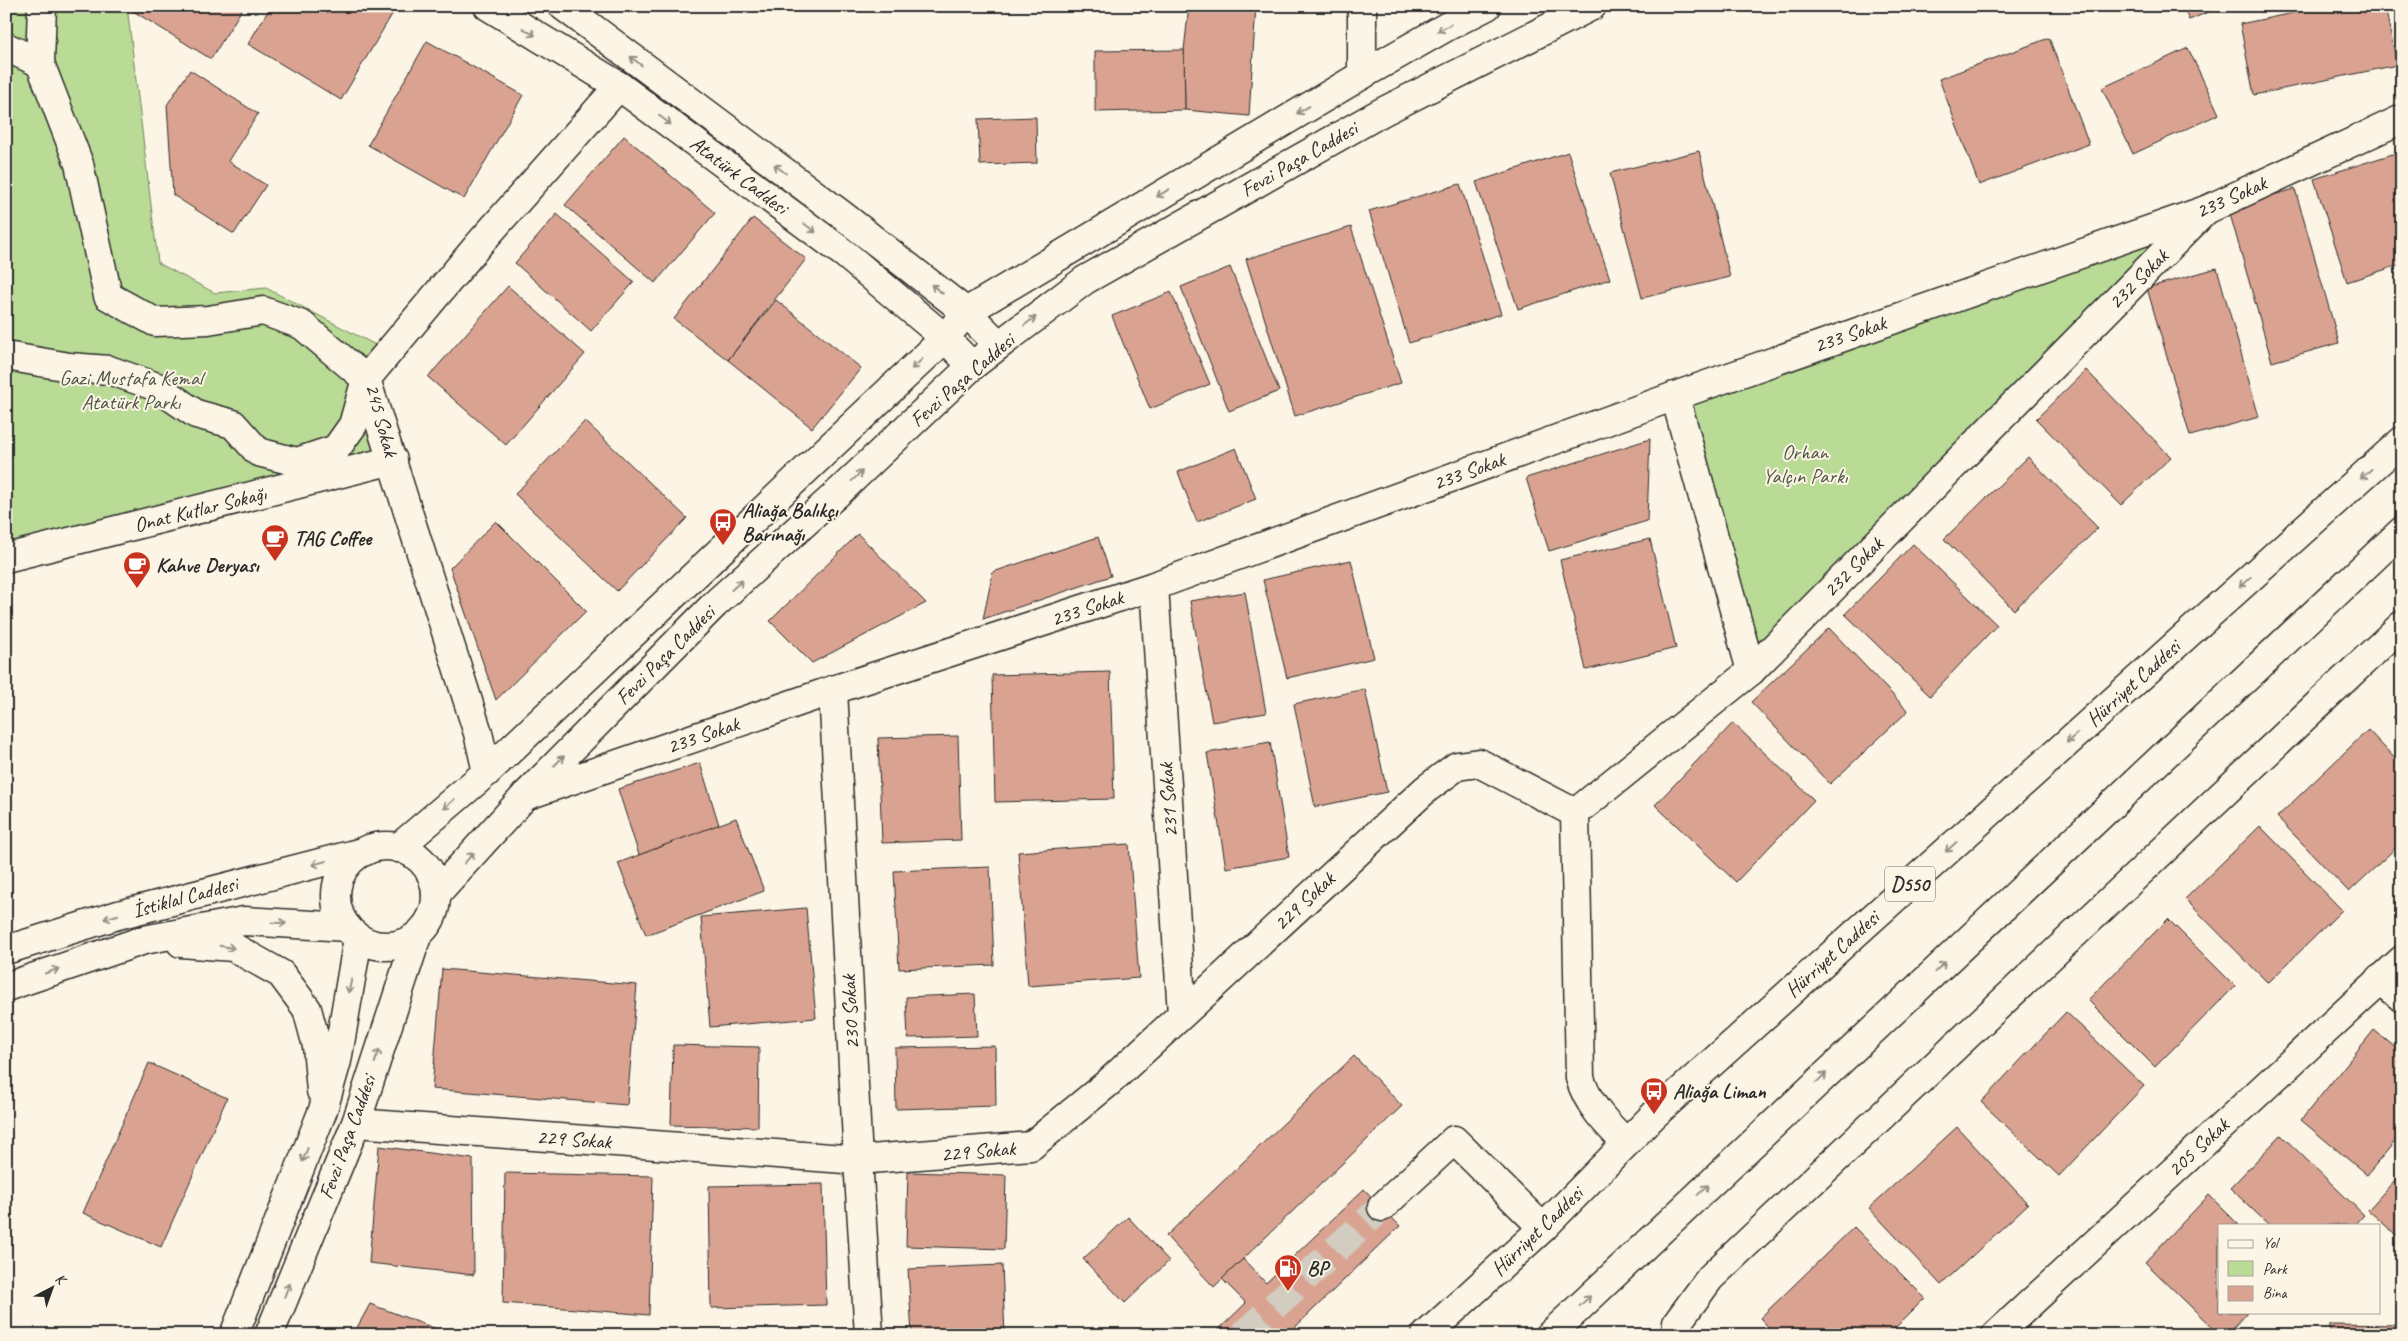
<svg xmlns="http://www.w3.org/2000/svg" width="2408" height="1341" viewBox="0 0 2408 1341" font-family="Caveat,sans-serif">
<style>
.green{fill:#b9db95;stroke:#728360}
.building{fill:#daa391;stroke:#2b2b2b}
.lines{fill:none;stroke-linecap:round;stroke-linejoin:round}
.minor-tunnel{stroke:#d2cdc0;stroke-width:28;stroke-dasharray:28 14;stroke-linecap:butt}
.minor-casing{stroke:#2b2b2b;stroke-width:31}
.highway-casing{stroke:#2b2b2b;stroke-width:31}
.minor{stroke:#fcf5e5;stroke-width:28}
.highway{stroke:#fcf5e5;stroke-width:28}
.oneway{stroke:#949088}
.labels{text-anchor:middle;dominant-baseline:central;stroke-width:4;stroke-linejoin:round;paint-order:stroke}
.shield{fill:#fcf5e5;stroke:#6a6863;stroke-width:1}
.shield-label{font-size:20px;font-weight:bold;fill:#2b2b2b}
.street-label{font-size:21px;fill:#2b2b2b;stroke:#fcf5e5}
.park-label{font-size:21px;fill:#4e5746;stroke:#fcf5e5}
.poi-label{font-size:21px;font-weight:bold;fill:#2b2b2b;stroke:#fcf5e5;text-anchor:start}
</style>
<rect width="100%" height="100%" fill="#fcf5e5"/>
<filter id="ink" filterUnits="userSpaceOnUse"><feTurbulence type="fractalNoise" baseFrequency=".02" numOctaves="2"/><feDisplacementMap in="SourceGraphic" scale="10" xChannelSelector="R" yChannelSelector="G"/><feConvolveMatrix kernelMatrix="1 2 1 2 8 2 1 2 1" color-interpolation-filters="sRGB"/></filter>
<g filter="url(#ink)">
<g class="green">
<path d="M6,6H127L158,263L215,293L266,288L389,352L366,379L389,450L6,553Z"/>
<path d="M2206,210L1751,671L1675,396Z"/>
</g>
<g class="building">
<path d="M136,6H244L211,59L133,11Z"/>
<path d="M271,6H397L341,100L248,44Z"/>
<path d="M1189,6H1256L1249,116L1185,110L1184,50Z"/>
<path d="M2183,6H2223L2189,20Z"/>
<path d="M2327,6H2385L2397,65L2254,95L2240,24Z"/>
<path d="M2049,38L2089,144L1979,185L1939,79Z"/>
<path d="M427,41L523,95L464,199L368,145Z"/>
<path d="M2188,48L2219,114L2133,154L2102,88Z"/>
<path d="M1184,50L1185,110L1095,112V51Z"/>
<path d="M190,70L258,114L228,161L266,185L234,234L173,195L167,105Z"/>
<path d="M1036,117L1037,163L980,165L978,119Z"/>
<path d="M624,136L715,213L655,283L565,205Z"/>
<path d="M1699,151L1730,277L1642,298L1610,173Z"/>
<path d="M2402,151V264L2347,282L2314,179Z"/>
<path d="M1568,152L1610,279L1518,309L1476,182Z"/>
<path d="M1460,184L1501,314L1409,343L1369,211Z"/>
<path d="M2295,189L2339,343L2272,362L2228,207Z"/>
<path d="M557,214L634,282L591,331L515,263Z"/>
<path d="M753,218L806,259L728,360L674,319Z"/>
<path d="M1351,227L1401,383L1295,416L1246,259Z"/>
<path d="M1230,267L1279,391L1229,411L1181,287Z"/>
<path d="M2217,268L2259,417L2190,436L2147,288Z"/>
<path d="M508,286L585,354L506,445L428,377Z"/>
<path d="M1171,292L1210,384L1150,409L1112,316Z"/>
<path d="M776,300L861,368L812,428L728,360Z"/>
<path d="M2086,370L2171,457L2121,505L2036,419Z"/>
<path d="M585,421L687,518L617,591L515,494Z"/>
<path d="M1650,439L1647,521L1549,551L1526,478Z"/>
<path d="M1236,448L1256,499L1197,522L1178,472Z"/>
<path d="M2028,457L2098,528L2014,610L1944,539Z"/>
<path d="M496,521L586,611L496,700L450,568Z"/>
<path d="M858,534L926,603L812,663L770,621Z"/>
<path d="M1098,537L1111,576L983,619L993,572Z"/>
<path d="M1650,539L1676,648L1586,670L1560,560Z"/>
<path d="M1913,544L1997,625L1930,696L1845,614Z"/>
<path d="M1351,560L1374,658L1287,678L1263,580Z"/>
<path d="M1245,592L1266,713L1212,722L1190,601Z"/>
<path d="M1829,628L1908,711L1830,784L1751,702Z"/>
<path d="M1110,672L1114,799L995,802L992,675Z"/>
<path d="M1365,689L1387,792L1315,807L1294,704Z"/>
<path d="M2402,709V727L2393,717Z"/>
<path d="M1733,723L1814,800L1736,882L1655,805Z"/>
<path d="M2368,730L2402,766V842L2349,892L2277,817Z"/>
<path d="M958,736L961,840L882,843L878,738Z"/>
<path d="M1270,742L1289,857L1226,868L1207,753Z"/>
<path d="M700,763L719,825L639,855L618,789Z"/>
<path d="M736,818L764,891L646,935L618,863Z"/>
<path d="M2260,826L2342,910L2268,983L2185,899Z"/>
<path d="M1129,844L1139,978L1028,986L1018,852Z"/>
<path d="M990,867L994,965L899,969L894,871Z"/>
<path d="M806,908L816,1018L710,1027L701,917Z"/>
<path d="M2168,919L2235,986L2155,1067L2088,1000Z"/>
<path d="M442,969L637,985L627,1105L432,1089Z"/>
<path d="M975,994L977,1036L908,1038L906,997Z"/>
<path d="M2066,1012L2144,1086L2059,1176L1981,1102Z"/>
<path d="M2374,1030L2402,1053V1133L2367,1175L2301,1120Z"/>
<path d="M673,1045L759,1047L758,1127L671,1125Z"/>
<path d="M995,1046L996,1106L896,1109L895,1048Z"/>
<path d="M1354,1056L1402,1106L1214,1287L1166,1236Z"/>
<path d="M149,1063L227,1098L161,1247L83,1213Z"/>
<path d="M1957,1127L2028,1204L1941,1285L1869,1208Z"/>
<path d="M2281,1135L2364,1215L2355,1225H2269L2230,1188Z"/>
<path d="M379,1146L473,1159L474,1275L369,1263Z"/>
<path d="M908,1172L1006,1175L1004,1249L906,1246Z"/>
<path d="M2402,1172V1240L2368,1210Z"/>
<path d="M505,1173L653,1176L649,1315L503,1303Z"/>
<path d="M823,1184L826,1305L711,1308L709,1186Z"/>
<path d="M1364,1189L1400,1226L1287,1335H1213L1246,1303L1222,1279L1243,1259L1266,1283Z"/>
<path d="M2209,1195L2239,1225H2219V1312H2248L2226,1335H2220L2145,1262Z"/>
<path d="M1128,1217L1169,1261L1125,1303L1083,1259Z"/>
<path d="M1854,1227L1925,1298L1888,1335H1776L1760,1318Z"/>
<path d="M1002,1265L1005,1335H912L908,1269Z"/>
<path d="M370,1304L442,1331L440,1335H353Z"/>
<path d="M2330,1324L2402,1325V1335H2330Z"/>
</g>
<g class="lines">
<path class="minor-tunnel" d="M1243,1335L1382,1207"/>
<g class="minor-casing">
<g id="minor">
<path d="M488,6L619,86L845,254L945,338L972,366"/>
<path d="M563,6L842,215L966,312L999,345"/>
<path d="M1362,6V75"/>
<path d="M6,47L40,63"/>
<path d="M6,356L69,367L109,370L157,387L196,414L233,424L258,452L297,462L336,449L353,425L366,379L302,325L263,311L208,320L155,322L108,296L79,164L40,63L42,6"/>
<path d="M1675,396L1751,671"/>
<path d="M6,558L393,460"/>
<path d="M1154,586L1182,1014"/>
<path d="M833,690L858,1160L869,1335"/>
<path d="M487,772L478,733L366,379L480,243L619,86"/>
<path d="M525,796L833,690L1154,586L1675,396L2206,210L2402,119"/>
<path d="M1575,813L1580,1078C1588,1105 1606,1123 1626,1143"/>
<circle cx="386" cy="896" r="50"/>
<path d="M398,848L487,772L945,338L966,312L1362,75L1448,26L1487,6"/>
<path d="M436,894L525,796L715,604L840,491L972,366L999,345L1085,280L1382,112L1592,6"/>
<path d="M181,943L233,947L281,974L307,1009L317,1046L321,1091"/>
<path d="M6,950L118,915L366,851"/>
<path d="M2380,979L2402,998"/>
<path d="M6,987L144,940L244,921L347,927"/>
<path d="M356,1123L858,1160L1031,1146L1108,1083L1426,789L1457,766L1479,763L1575,813L1751,671L2206,210"/>
<path d="M1382,1207L1454,1140L1543,1228"/>
<path d="M234,1335L323,1110L337,1061L358,938"/>
<path d="M269,1335L356,1123L417,936"/>
<path d="M1675,1335L1677,1323L1710,1278L2402,625"/>
<path d="M1996,1335L2402,960"/>
</g>
</g>
<g class="highway-casing">
<g id="highway">
<path d="M1426,1335L1543,1228L1654,1115L2402,441"/>
<path d="M1550,1335L2402,531"/>
</g>
</g>
<use href="#minor" class="minor"/>
<use href="#highway" class="highway"/>
</g>
<defs><path id="oneway-shaft" d="M-6 0H5M1.5-3L5.5 0L1.5 3" fill="none" stroke-width="1.6" stroke-linecap="round" stroke-linejoin="round" transform="scale(1.25)"/></defs>
<g class="oneway">
<use href="#oneway-shaft" transform="translate(1444 28) rotate(151)"/>
<use href="#oneway-shaft" transform="translate(529 32) rotate(31)"/>
<use href="#oneway-shaft" transform="translate(636 61) rotate(-143)"/>
<use href="#oneway-shaft" transform="translate(1303 110) rotate(149)"/>
<use href="#oneway-shaft" transform="translate(665 120) rotate(37)"/>
<use href="#oneway-shaft" transform="translate(780 169) rotate(-143)"/>
<use href="#oneway-shaft" transform="translate(1163 193) rotate(149)"/>
<use href="#oneway-shaft" transform="translate(810 228) rotate(37)"/>
<use href="#oneway-shaft" transform="translate(937 289) rotate(-142)"/>
<use href="#oneway-shaft" transform="translate(1030 321) rotate(-37)"/>
<use href="#oneway-shaft" transform="translate(917 364) rotate(137)"/>
<use href="#oneway-shaft" transform="translate(2366 474) rotate(138)"/>
<use href="#oneway-shaft" transform="translate(857 476) rotate(-43)"/>
<use href="#oneway-shaft" transform="translate(2245 582) rotate(138)"/>
<use href="#oneway-shaft" transform="translate(737 585) rotate(-42)"/>
<use href="#oneway-shaft" transform="translate(2072 738) rotate(138)"/>
<use href="#oneway-shaft" transform="translate(559 761) rotate(-45)"/>
<use href="#oneway-shaft" transform="translate(449 804) rotate(139)"/>
<use href="#oneway-shaft" transform="translate(1951 847) rotate(138)"/>
<use href="#oneway-shaft" transform="translate(469 858) rotate(-48)"/>
<use href="#oneway-shaft" transform="translate(319 863) rotate(165)"/>
<use href="#oneway-shaft" transform="translate(111 917) rotate(163)"/>
<use href="#oneway-shaft" transform="translate(279 923) rotate(3)"/>
<use href="#oneway-shaft" transform="translate(227 947) rotate(10)"/>
<use href="#oneway-shaft" transform="translate(1940 967) rotate(-43)"/>
<use href="#oneway-shaft" transform="translate(52 971) rotate(-19)"/>
<use href="#oneway-shaft" transform="translate(350 986) rotate(102)"/>
<use href="#oneway-shaft" transform="translate(377 1056) rotate(-72)"/>
<use href="#oneway-shaft" transform="translate(1821 1078) rotate(-43)"/>
<use href="#oneway-shaft" transform="translate(305 1155) rotate(111)"/>
<use href="#oneway-shaft" transform="translate(1703 1190) rotate(-43)"/>
<use href="#oneway-shaft" transform="translate(287 1290) rotate(-68)"/>
<use href="#oneway-shaft" transform="translate(1585 1301) rotate(-43)"/>
</g>
</g>
<defs>
<g id="bus-pin" transform="scale(1.4375)"><path d="M0 17L-7.5 6A9.5 9.5 0 1 1 7.5 6Z" fill="#c8321e" stroke="#fcf5e5"/><path d="M-5-6H5V4H4V6H2V4H-2V6H-4V4H-5ZM-3.5-4V0h7V-4ZM-3.5 1.2v1.5H-2V1.2ZM2 1.2v1.5H3.5V1.2Z" fill="#fff"/></g>
<g id="cafe-pin" transform="scale(1.4375)"><path d="M0 17L-7.5 6A9.5 9.5 0 1 1 7.5 6Z" fill="#c8321e" stroke="#fcf5e5"/><path d="M-5.5-4.5H6V0H3Q3 3.5 0 3.5H-2.5Q-5.5 3.5-5.5 0ZM3-3.2v2h1.7v-2ZM-6 4.5H4V6H-6Z" fill="#fff"/></g>
<g id="fuel-pin" transform="scale(1.4375)"><path d="M0 17L-7.5 6A9.5 9.5 0 1 1 7.5 6Z" fill="#c8321e" stroke="#fcf5e5"/><path d="M-5.5-6h7V0h2V4h1.3V-2.5L3-4.5l.8-.8L6-3V5H2.5V1h-1V6h-7ZM-4.2-4.7v3.2H.2V-4.7Z" fill="#fff"/></g>
</defs>
<g fill-rule="evenodd">
<use href="#bus-pin" x="723" y="522"/>
<use href="#cafe-pin" x="275" y="538"/>
<use href="#cafe-pin" x="137" y="565"/>
<use href="#bus-pin" x="1654" y="1091"/>
<use href="#fuel-pin" x="1288" y="1268"/>
</g>
<g class="labels">
<rect class="shield" x="1885" y="866.5" width="50" height="35" rx="4"/>
<g class="shield-label">
<text x="1910" y="884">D550</text>
</g>
<g class="street-label">
<text transform="translate(1299 159) rotate(-30)">Fevzi Paşa Caddesi</text>
<text transform="translate(739 175) rotate(37)">Atatürk Caddesi</text>
<text transform="translate(2231 197) rotate(-24)">233 Sokak</text>
<text transform="translate(2138 279) rotate(-45)">232 Sokak</text>
<text transform="translate(1850 334) rotate(-19)">233 Sokak</text>
<text transform="translate(962 380) rotate(-41)">Fevzi Paşa Caddesi</text>
<text transform="translate(382 420) rotate(75)">245 Sokak</text>
<text transform="translate(1469 471) rotate(-20)">233 Sokak</text>
<text transform="translate(200 509) rotate(-14)">Onat Kutlar Sokağı</text>
<text transform="translate(1853 567) rotate(-45)">232 Sokak</text>
<text transform="translate(1087 608) rotate(-18)">233 Sokak</text>
<text transform="translate(665 655) rotate(-45)">Fevzi Paşa Caddesi</text>
<text transform="translate(2133 683) rotate(-42)">Hürriyet Caddesi</text>
<text transform="translate(703 735) rotate(-19)">233 Sokak</text>
<text transform="translate(1168 800) rotate(-94)">231 Sokak</text>
<text transform="translate(185 897) rotate(-15)">İstiklal Caddesi</text>
<text transform="translate(1304 901) rotate(-43)">229 Sokak</text>
<text transform="translate(1832 954) rotate(-42)">Hürriyet Caddesi</text>
<text transform="translate(850 1012) rotate(-93)">230 Sokak</text>
<text transform="translate(347 1137) rotate(-70)">Fevzi Paşa Caddesi</text>
<text transform="translate(574 1139) rotate(4)">229 Sokak</text>
<text transform="translate(2198 1147) rotate(-43)">205 Sokak</text>
<text transform="translate(978 1151) rotate(-5)">229 Sokak</text>
<text transform="translate(1537 1231) rotate(-44)">Hürriyet Caddesi</text>
</g>
<g class="park-label">
<text x="131" y="378">Gazi Mustafa Kemal<tspan x="131" dy="24">Atatürk Parkı</tspan></text>
<text x="1805" y="452">Orhan<tspan x="1805" dy="24">Yalçın Parkı</tspan></text>
</g>
<g class="poi-label">
<text x="742" y="510">Aliağa Balıkçı<tspan x="742" dy="24">Barınağı</tspan></text>
<text x="294" y="538">TAG Coffee</text>
<text x="156" y="565">Kahve Deryası</text>
<text x="1673" y="1091">Aliağa Liman</text>
<text x="1307" y="1268">BP</text>
</g>
</g>
<rect width="2408" height="1341" fill="none" stroke="#fcf5e5" stroke-width="25"/>
<rect x="12" y="12" width="2383" height="1316" fill="none" stroke="#2b2b2b" stroke-width="2" filter="url(#ink)"/>
<rect x="2218" y="1224" width="162" height="90" fill="#fcf5e5" stroke="#a8a49b"/>
<rect x="2228" y="1240" width="25" height="8" fill="#fcf5e5" stroke="#a8a49b"/>
<text x="2263" y="1248" font-size="15" fill="#2b2b2b">Yol</text>
<rect x="2228" y="1261" width="25" height="15" fill="#b9db95" stroke="#a8a49b"/>
<text x="2263" y="1274" font-size="15" fill="#2b2b2b">Park</text>
<rect x="2228" y="1286" width="25" height="15" fill="#daa391" stroke="#a8a49b"/>
<text x="2263" y="1298" font-size="15" fill="#2b2b2b">Bina</text>
<g transform="translate(52 1288) rotate(41)" stroke="#fcf5e5" stroke-width="4" paint-order="stroke">
<path d="M0-4L9 19L0 12L-9 19Z" fill="#2b2b2b"/>
<text y="-8" font-size="14" font-weight="bold" text-anchor="middle" fill="#2b2b2b">K</text>
</g>
</svg>
